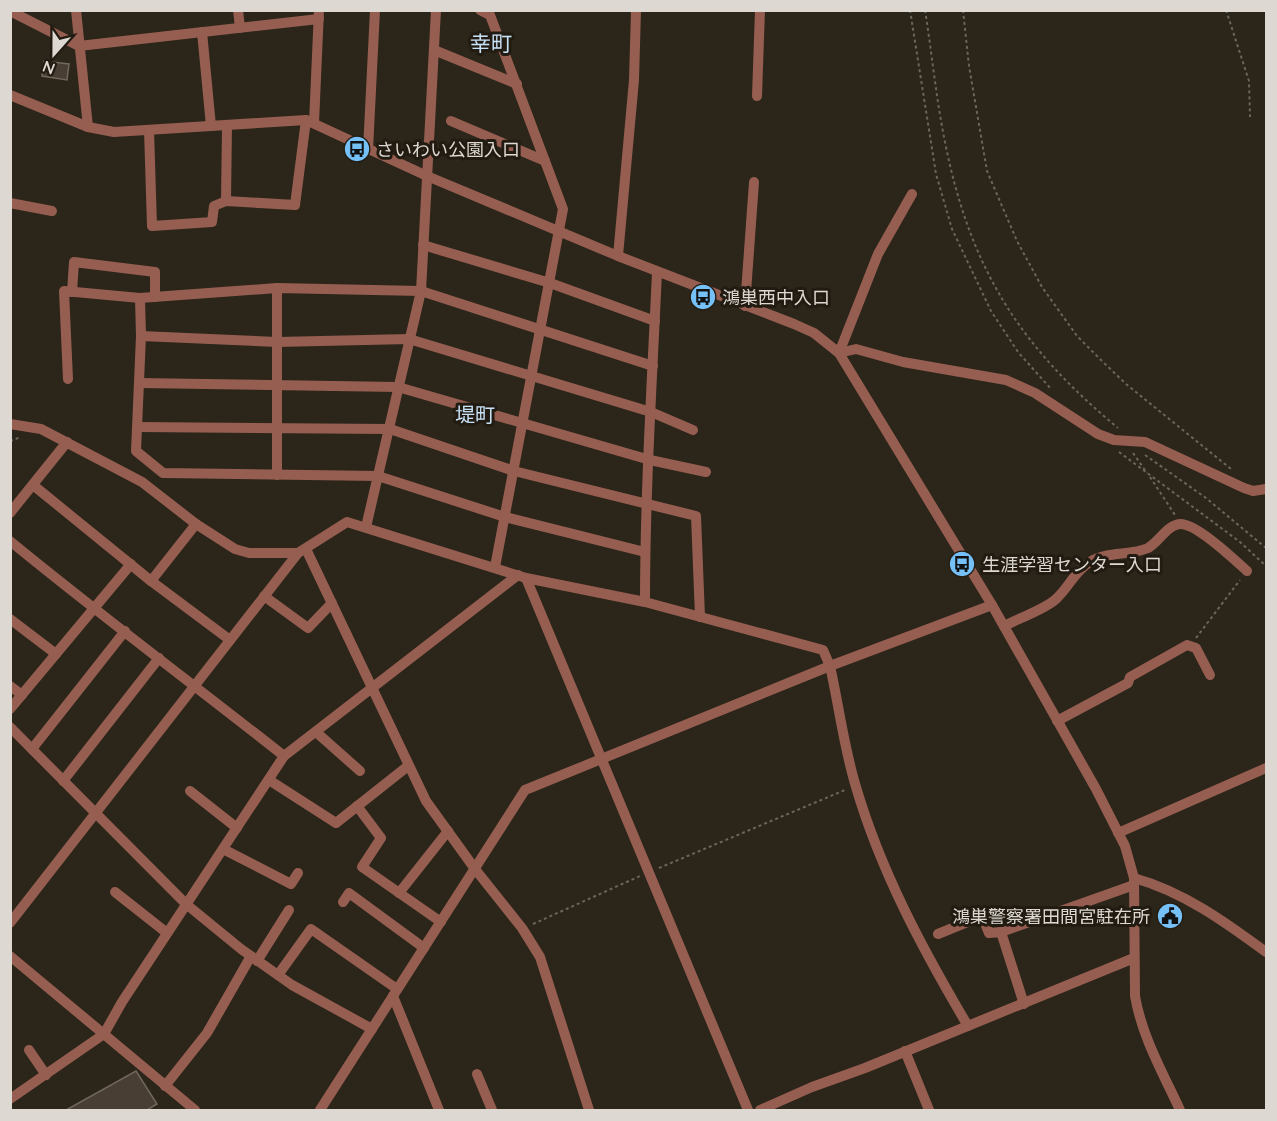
<svg xmlns="http://www.w3.org/2000/svg" width="1277" height="1121" viewBox="0 0 1277 1121" font-family="Quicksand,'Noto Sans JP',sans-serif">
<style>
.building{fill:#483e34;stroke:#71675b;stroke-width:1.5}
.lines{fill:none;stroke-linecap:round;stroke-linejoin:round}
.path{stroke:#6b655c;stroke-width:2;stroke-dasharray:3 3;stroke-linecap:butt}
.minor{stroke:#965e50;stroke-width:10}
.labels{text-anchor:middle;dominant-baseline:central;stroke-width:6;stroke-linejoin:round;paint-order:stroke}
.poi-label{font-size:18px;fill:#ddd9d2;stroke:#221b11;text-anchor:start}
.neighbourhood-label{font-size:20px;fill:#c7e1f6;stroke:#221b11}
.quarter-label{font-size:21px;fill:#c7e1f6;stroke:#221b11}
</style>
<rect width="100%" height="100%" fill="#2b251a"/>
<g class="building">
<path d="M44,61L69,64L67,80L42,76Z"/>
<path d="M136,1071L157,1104L147,1110H66Z"/>
</g>
<g class="lines">
<g class="path">
<path d="M910,10L936,174L952,229L991,311L1018,352L1051,389"/>
<path d="M925,10C932,54 936,98 945,142C970,268 1019,346 1118,428"/>
<path d="M963,10L969,66L987,171L1017,241L1042,287L1077,336L1103,362L1126,384L1231,469"/>
<path d="M1226,10L1249,81L1250,117"/>
<path d="M10,441L21,437"/>
<path d="M1119,452L1240,542L1266,566"/>
<path d="M1133,453L1147,473"/>
<path d="M1145,455L1206,498L1266,548"/>
<path d="M1150,477L1175,515"/>
<path d="M1196,638L1240,580"/>
<path d="M659,868L845,790"/>
<path d="M533,924L640,876"/>
</g>
<g class="minor">
<path d="M76,10L88,127"/>
<path d="M238,10L240,28"/>
<path d="M480,10L490,15L563,209L495,567"/>
<path d="M10,11L79,46L319,19"/>
<path d="M202,32L211,126"/>
<path d="M434,50L517,84"/>
<path d="M10,95L88,127L114,132L306,120L427,176L618,256L794,324L814,333L839,353L992,605L1096,789L1125,846L1134,878L1135,996C1142,1037 1163,1073 1180,1110"/>
<path d="M757,96L760,10"/>
<path d="M451,121L545,161"/>
<path d="M314,123L319,10"/>
<path d="M149,130L152,226L212,222L214,206L226,201L295,205L306,120"/>
<path d="M368,150L375,10"/>
<path d="M226,201L227,125"/>
<path d="M10,203L52,211"/>
<path d="M423,245L550,283L655,321"/>
<path d="M618,256L634,80L636,10"/>
<path d="M72,292L74,262L155,272V297"/>
<path d="M140,298L141,336L136,451L163,473L378,476L505,517L645,552"/>
<path d="M745,306L754,182"/>
<path d="M141,336L277,342L409,339L651,412L693,430"/>
<path d="M839,353L856,349L903,362L1006,380L1035,393L1098,434L1114,440L1145,442L1244,488L1253,491L1266,489"/>
<path d="M839,353L878,254L912,194"/>
<path d="M68,379L64,291L140,298L277,288L421,291L653,366"/>
<path d="M139,383L398,387L650,460L706,472"/>
<path d="M10,424L41,429L142,482L196,524L235,549L249,553H298"/>
<path d="M138,427L390,429L514,471L696,516L700,617"/>
<path d="M277,475V288"/>
<path d="M33,485L151,581L230,640"/>
<path d="M10,513L67,442"/>
<path d="M366,527L421,291L436,10"/>
<path d="M10,541C100,615 193,684 284,756"/>
<path d="M306,549L426,801L475,869L522,928L540,957L589,1110"/>
<path d="M526,578L748,1110"/>
<path d="M151,581L196,524"/>
<path d="M264,596L308,628L332,603"/>
<path d="M645,602C645,492 652,382 657,272"/>
<path d="M10,619L56,654"/>
<path d="M1004,626C1019,618 1044,610 1056,599C1069,587 1075,571 1090,562C1107,551 1130,556 1148,548C1159,542 1167,525 1180,524C1196,523 1235,560 1247,571"/>
<path d="M10,686L22,695"/>
<path d="M10,709L131,564"/>
<path d="M1057,721L1128,683L1130,677L1187,645L1196,648L1210,675"/>
<path d="M10,727L186,904L241,949L292,985L372,1029"/>
<path d="M316,732L360,771"/>
<path d="M32,749L125,631"/>
<path d="M269,780L336,823L408,766"/>
<path d="M63,781L159,658"/>
<path d="M190,791L237,828"/>
<path d="M357,806L381,838L362,867L441,922"/>
<path d="M1118,833L1266,768"/>
<path d="M223,849L291,884L298,873"/>
<path d="M1134,878C1184,892 1225,922 1266,952"/>
<path d="M115,892L167,933"/>
<path d="M399,893L448,831"/>
<path d="M343,902L349,893L424,948"/>
<path d="M10,923L298,553L347,522L526,578L645,602L823,650L830,666C839,706 844,748 856,787C881,872 923,950 968,1026"/>
<path d="M1001,932L1134,885"/>
<path d="M938,934L982,916L989,933L1001,932L1024,1004"/>
<path d="M10,956L195,1110"/>
<path d="M257,961L289,910"/>
<path d="M278,975L311,929L397,989"/>
<path d="M393,996L439,1110"/>
<path d="M29,1050L46,1075"/>
<path d="M905,1051L929,1110"/>
<path d="M477,1074L492,1110"/>
<path d="M165,1086L207,1033L251,956"/>
<path d="M10,1099L104,1034L122,1002L284,756L518,575"/>
<path d="M320,1110L525,790L830,666L992,605"/>
<path d="M760,1110L812,1087L865,1068L1134,958"/>
</g>
</g>
<defs>
<g id="bus-disc" transform="scale(1.35)"><circle r="9.5" fill="#75c0f6" stroke="#221b11"/><path d="M-5-6H5V4H4V6H2V4H-2V6H-4V4H-5ZM-3.5-4V0h7V-4ZM-3.5 1.2v1.5H-2V1.2ZM2 1.2v1.5H3.5V1.2Z" fill="#111"/></g>
<g id="civic-disc" transform="scale(1.35)"><circle r="9.5" fill="#75c0f6" stroke="#221b11"/><path d="M-.6-6.5H3V-4.5H.6V-3L4-1V1h2V6H-6V1h2V-1L-.6-3ZM-1.2 2.5V6h2.4V2.5Z" fill="#111"/></g>
</defs>
<g fill-rule="evenodd">
<use href="#bus-disc" x="357" y="149"/>
<use href="#bus-disc" x="703" y="297"/>
<use href="#bus-disc" x="962" y="564"/>
<use href="#civic-disc" x="1170" y="916"/>
</g>
<g class="labels">
<g class="poi-label">
<text x="376" y="149">さいわい公園入口</text>
<text x="722" y="297">鴻巣西中入口</text>
<text x="982" y="564">生涯学習センター入口</text>
<text x="1150" y="916" text-anchor="end">鴻巣警察署田間宮駐在所</text>
</g>
<g class="neighbourhood-label">
<text x="475" y="414">堤町</text>
</g>
<g class="quarter-label">
<text x="491" y="43">幸町</text>
</g>
</g>
<rect width="1277" height="1121" fill="none" stroke="#ddd9d2" stroke-width="24"/>
<g transform="translate(54 54) rotate(201)" stroke="#221b11" stroke-width="4.5" paint-order="stroke">
<path d="M0-4.5L10 22L0 15L-10 22Z" fill="#ddd9d2"/>
<text y="-9" font-size="16" font-weight="bold" text-anchor="middle" fill="#ddd9d2">N</text>
</g>
</svg>
